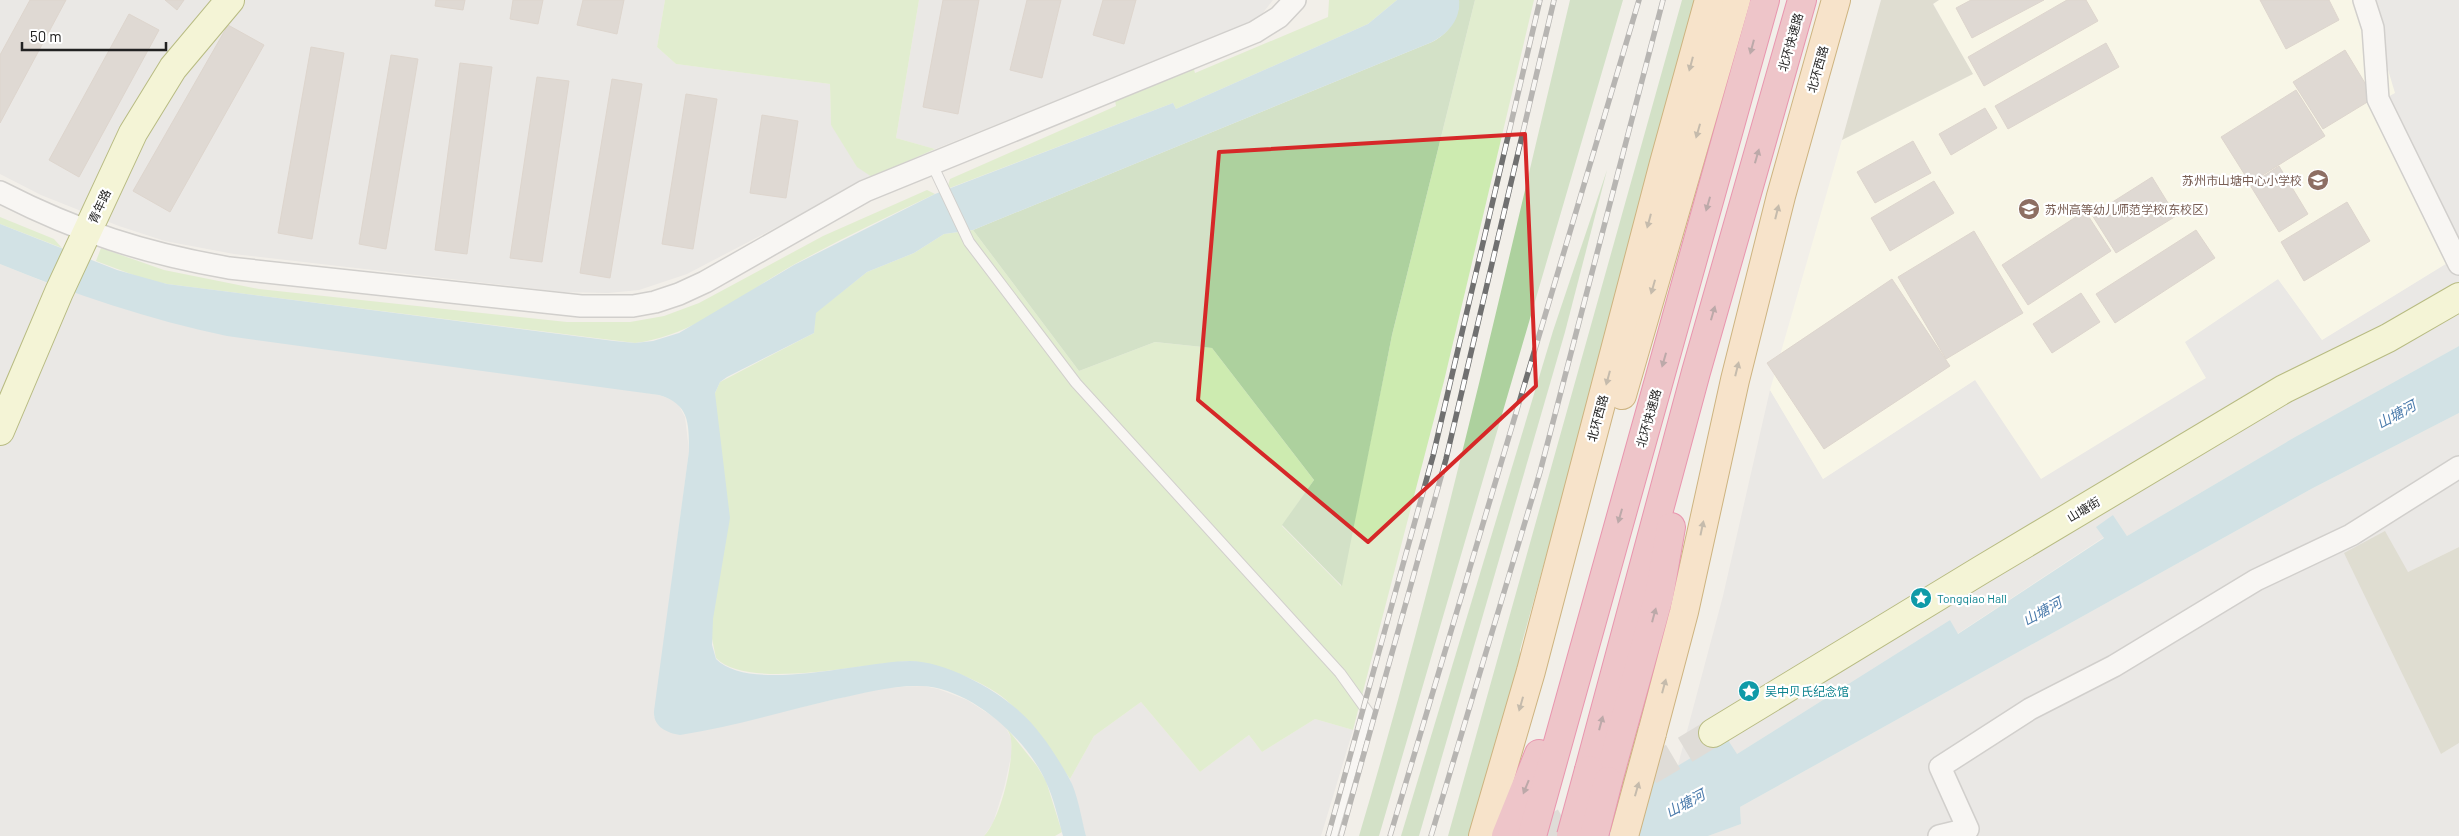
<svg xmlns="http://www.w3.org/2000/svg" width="2459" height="836" viewBox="0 0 2459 836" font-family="Barlow,'Noto Sans SC',sans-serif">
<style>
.residential{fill:#e0dfdf}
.education{fill:#ffffe5}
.construction{fill:#c7c7b4}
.grass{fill:#cdebb0}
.forest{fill:#add19e}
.water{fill:#aad3df}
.building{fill:#c7bfb8;stroke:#c4b6ab}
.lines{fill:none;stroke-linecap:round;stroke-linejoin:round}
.secondary-tunnel{stroke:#c8c6c1;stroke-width:28;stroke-dasharray:28 14;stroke-linecap:butt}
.lane-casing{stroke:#a9a9a9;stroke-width:12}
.street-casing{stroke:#a9a9a9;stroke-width:24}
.secondary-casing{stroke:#707d05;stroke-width:30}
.primary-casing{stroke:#a06b00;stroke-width:30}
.highway-casing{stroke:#dc2a67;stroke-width:30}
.lane{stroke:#fff;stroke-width:10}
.street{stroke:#fff;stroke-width:21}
.secondary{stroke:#f7fabf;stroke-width:28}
.primary{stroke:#fcd6a4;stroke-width:28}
.highway{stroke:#e892a2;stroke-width:28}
.rail-casing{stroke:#707070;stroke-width:5.5}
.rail{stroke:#fff;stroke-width:4;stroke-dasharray:11;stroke-linecap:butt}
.primary-bridge-casing{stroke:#a06b00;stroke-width:30;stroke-linecap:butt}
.highway-bridge-casing{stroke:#dc2a67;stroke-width:30;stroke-linecap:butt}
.primary-bridge{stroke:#fcd6a4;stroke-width:28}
.highway-bridge{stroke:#e892a2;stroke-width:28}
.oneway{fill:#7b545c}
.oneway2{fill:#8f7c63}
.marked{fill:none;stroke:#d62828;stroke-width:4;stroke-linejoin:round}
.labels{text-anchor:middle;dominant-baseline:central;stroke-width:4.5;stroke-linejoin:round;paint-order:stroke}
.street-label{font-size:12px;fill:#222;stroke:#fff}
.education-label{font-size:12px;fill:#785e54;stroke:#fff;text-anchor:end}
.culture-label{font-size:12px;fill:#0d838f;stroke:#fff;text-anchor:start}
.water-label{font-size:14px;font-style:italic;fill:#4a7aab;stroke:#fff}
</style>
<rect width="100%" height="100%" fill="#f2efe9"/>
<g class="residential">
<path d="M0,0H665L657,47L676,64L830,84L831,125L872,177L687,274L639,290L608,293L564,292L234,254L165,241L119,226L41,195L0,174Z"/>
<path d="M919,0H1273L1262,14L1248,24L935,149L896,138Z"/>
<path d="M2367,0H2459V346L2295,437L2127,536L2113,515L2104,537L1957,634L1950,620L1737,754L1678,765L1723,596L1770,390L1823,479L1975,380L2205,377L2184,342L2278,279L2322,340L2457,257L2377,103Z"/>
<path d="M0,264L42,281L135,312L659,395L677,402L685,417L689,451L654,717L695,732L883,688L923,686L938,689L967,700L995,718L1005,726L1011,738L1012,752L1004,788L993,823L984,836H0Z"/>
<path d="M2459,413V547L2408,572L2441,754L2459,743V836H1708L1741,824L1740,807L2313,488Z"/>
<path d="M1141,702L1200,772L1249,735L1262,752L1315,719L1353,730L1321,836H1086L1070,779L1094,736Z"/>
</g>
<path class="education" d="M1939,0H2367L2395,93L2377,103L2457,257L2322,340L2278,279L2185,342L2206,378L2041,479L1975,380L1823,479L1770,390L1842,140L1972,74L1933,3Z"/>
<g class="construction">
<path d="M1881,0H1939L1933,4L1973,74L1842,140Z"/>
<path d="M2385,531L2408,572L2459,547V743L2441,754L2344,553Z"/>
</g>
<g class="grass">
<path d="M665,0H919L896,138L935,149L872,177L857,167L831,125L830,84L676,64L657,47Z"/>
<path d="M1329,0H1397L1368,24L1176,109L1173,103L947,189L950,179L1116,106L1114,95L1192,63L1195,73L1328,17Z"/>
<path d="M1475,0H1534L1444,381L1353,730L1315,719L1262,752L1249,735L1200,772L1141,702L1094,736L1070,779C1051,751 1031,722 1005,699C985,682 935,662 910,661C865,663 748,691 716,658L711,634L715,393L720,382L814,333L815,313L867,272L914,253L944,234L973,230L1079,371L1155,342L1212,348L1314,480L1282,526L1341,586L1392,335Z"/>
<path d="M927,190L935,194C888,216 841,239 795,264C743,293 695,336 635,343L167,284L144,279L96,261L101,248L164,270L259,289L567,322H630L664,316L699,303L823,236Z"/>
<path d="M0,217L54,239L62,248L0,224Z"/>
<path d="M1005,726L1037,766L1046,781L1062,832L1055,836H984C1000,820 1014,763 1011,740C1011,735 1008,731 1005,726Z"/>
</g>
<g class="forest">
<path d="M1459,0H1475L1392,335L1342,586L1282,525L1314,480L1212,348L1155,342L1079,371L973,230L1432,42C1447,35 1460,18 1459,0Z"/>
<path d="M1570,0H1623L1379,836H1359C1441,561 1503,280 1570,0Z"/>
<path d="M1682,0H1700L1520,650V684L1474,836H1448Z"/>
<path d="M1607,170L1565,332L1419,836H1401L1553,331Z"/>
</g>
<g class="water">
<path d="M1397,0H1459C1461,19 1448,34 1432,42L973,230L944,234L914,253L867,272L816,313L814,333L727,377L720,382L715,393L730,518L713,619L712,645L716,659C751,694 863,661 910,661C944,661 994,688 1019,711C1039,728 1056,755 1069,778C1078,794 1081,818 1086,836H1063C1058,818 1054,799 1046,782C1027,739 971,688 922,686C892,685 864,693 836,699C784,711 733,727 680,735C667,733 653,727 654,711L689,451C689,422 689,404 659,395L227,336C150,320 73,294 0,264V224L117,270L167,284L614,341L635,343L653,341L679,333L794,265L935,194L1173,103L1176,109L1368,24Z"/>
<path d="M2459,346V413L2313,488L1740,807L1741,824L1708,836H1560L1726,737L1737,754L1950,620L1958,634L2104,538L2096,527L2113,515L2127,536L2295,437Z"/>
</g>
<g class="building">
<path d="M30,0H66L0,123V55Z"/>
<path d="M165,0H184L177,10Z"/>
<path d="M436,0H465L463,10L435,6Z"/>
<path d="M513,0H543L538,24L510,19Z"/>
<path d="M583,0H624L617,34L577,25Z"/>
<path d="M943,0H979L958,114L923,107Z"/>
<path d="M1027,0H1061L1042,78L1010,70Z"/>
<path d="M1103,0H1136L1124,44L1093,35Z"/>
<path d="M1971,0H2044L1972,38L1956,8Z"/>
<path d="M2067,0H2086L2098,21L1984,86L1968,57Z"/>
<path d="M2260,0H2329L2339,20L2286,49Z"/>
<path d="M129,14L159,30L79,177L49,160Z"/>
<path d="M228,25L264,45L170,212L133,191Z"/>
<path d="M2106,43L2119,67L2008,129L1995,106Z"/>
<path d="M311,47L344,53L312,239L278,233Z"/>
<path d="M2345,50L2374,98L2323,129L2293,82Z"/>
<path d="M391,55L418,59L386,249L359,244Z"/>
<path d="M460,63L492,67L467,254L435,250Z"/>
<path d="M537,77L569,81L542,262L510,258Z"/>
<path d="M612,79L642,84L610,278L580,273Z"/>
<path d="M2296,90L2325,136L2250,183L2221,137Z"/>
<path d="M686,94L717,99L693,249L662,244Z"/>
<path d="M1985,108L1997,128L1951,155L1939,134Z"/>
<path d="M762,115L798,121L786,198L750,193Z"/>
<path d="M1913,141L1931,173L1875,203L1857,172Z"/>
<path d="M2279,166L2308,214L2279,232L2250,185Z"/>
<path d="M2152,177L2176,216L2116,253L2092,215Z"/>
<path d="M1934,181L1954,213L1890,251L1871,218Z"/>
<path d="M2347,202L2370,241L2304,281L2281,242Z"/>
<path d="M2085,211L2111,251L2028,305L2002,265Z"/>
<path d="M2196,230L2215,258L2115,323L2096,294Z"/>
<path d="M1974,231L2023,313L1946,359L1898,277Z"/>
<path d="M1892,279L1950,366L1824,449L1767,363Z"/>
<path d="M2081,293L2100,322L2052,353L2033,324Z"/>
</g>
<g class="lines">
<path class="secondary-tunnel" d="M1541,836L1713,733"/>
<g class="lane-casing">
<path id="lane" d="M932,164L969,242L1076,383L1340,673L1368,712L1332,836"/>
</g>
<g class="street-casing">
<g id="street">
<path d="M2364,0L2373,28L2378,99L2459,264"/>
<path d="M0,192C78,232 144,253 229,268L581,306H633L655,302L679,294L705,282L865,191L1255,32L1279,17L1295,0"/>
<path d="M1939,836L1968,829L1940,767L2030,709L2114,666L2256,580L2351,535L2459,467"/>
</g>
</g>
<g class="secondary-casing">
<g id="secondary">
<path d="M0,431L59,292L133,133L173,68L230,0"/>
<path d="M1713,733L1981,570L2284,389L2388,338L2459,297"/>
</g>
</g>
<g class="primary-casing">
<g id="primary">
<path d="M1622,395L1736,0"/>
<path d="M1652,733L1684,612L1735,380L1781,196L1836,0"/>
<path d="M1483,836L1531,671L1664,163L1709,0"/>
</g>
</g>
<g class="highway-casing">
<g id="highway">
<path d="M1589,770L1696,372L1802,0"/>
<path d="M1608,781L1659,596L1671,527"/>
<path d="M1506,836L1539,754"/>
<path d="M1532,836L1765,0"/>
</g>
</g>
<use href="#lane" class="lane"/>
<use href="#street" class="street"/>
<use href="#secondary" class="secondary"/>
<use href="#primary" class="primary"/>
<use href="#highway" class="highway"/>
<g class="rail-casing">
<g id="rail">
<path d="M1328,836L1433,456L1540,0"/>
<path d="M1341,836L1446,459L1554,0"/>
<path d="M1390,836L1639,0"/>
<path d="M1431,836L1540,472L1663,0"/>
</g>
</g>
<use href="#rail" class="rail"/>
<g class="primary-bridge-casing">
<path id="primary-bridge" d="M1624,836L1652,733"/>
</g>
<g class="highway-bridge-casing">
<g id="highway-bridge">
<path d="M1571,836L1589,770"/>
<path d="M1594,836L1608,781"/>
</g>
</g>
<use href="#primary-bridge" class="primary-bridge"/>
<use href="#highway-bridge" class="highway-bridge"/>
</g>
<defs><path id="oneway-solid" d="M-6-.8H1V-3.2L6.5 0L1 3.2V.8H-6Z" transform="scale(1.25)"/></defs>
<g class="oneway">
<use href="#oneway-solid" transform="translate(1752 47) rotate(105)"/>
<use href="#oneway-solid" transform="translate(1757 156) rotate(-74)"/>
<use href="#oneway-solid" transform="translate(1708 204) rotate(106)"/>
<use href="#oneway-solid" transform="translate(1713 313) rotate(-74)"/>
<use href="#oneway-solid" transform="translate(1664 360) rotate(106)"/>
<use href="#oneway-solid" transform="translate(1620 516) rotate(106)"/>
<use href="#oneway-solid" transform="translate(1654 615) rotate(-75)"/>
<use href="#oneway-solid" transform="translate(1601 723) rotate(-75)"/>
<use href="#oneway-solid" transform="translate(1526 787) rotate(112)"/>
</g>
<g class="oneway2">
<use href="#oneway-solid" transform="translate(1691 64) rotate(105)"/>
<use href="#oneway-solid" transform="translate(1698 131) rotate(106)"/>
<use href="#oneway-solid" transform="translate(1777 212) rotate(-76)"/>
<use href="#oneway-solid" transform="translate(1649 221) rotate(105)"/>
<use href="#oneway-solid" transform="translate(1653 287) rotate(106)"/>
<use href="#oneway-solid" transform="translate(1737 369) rotate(-76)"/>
<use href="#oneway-solid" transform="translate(1608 378) rotate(105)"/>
<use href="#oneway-solid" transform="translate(1702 528) rotate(-78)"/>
<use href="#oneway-solid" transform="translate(1664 686) rotate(-75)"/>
<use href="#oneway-solid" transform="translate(1521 704) rotate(106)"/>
<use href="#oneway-solid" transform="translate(1637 789) rotate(-74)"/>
</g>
<path d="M0 0H2459V836H0ZM1525,134L1536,386L1368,542L1198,400L1219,152Z" fill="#f2efe9" fill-opacity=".55" fill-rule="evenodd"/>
<path class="marked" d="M1525,134L1536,386L1368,542L1198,400L1219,152Z"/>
<defs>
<g id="school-disc" transform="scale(1.125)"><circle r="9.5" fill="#8d6e63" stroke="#fff"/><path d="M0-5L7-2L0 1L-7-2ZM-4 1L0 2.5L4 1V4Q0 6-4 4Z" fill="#fff"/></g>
<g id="university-disc" transform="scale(1.125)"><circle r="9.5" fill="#8d6e63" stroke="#fff"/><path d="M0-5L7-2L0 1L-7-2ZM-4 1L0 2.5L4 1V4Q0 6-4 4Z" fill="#fff"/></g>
<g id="sight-disc" transform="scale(1.125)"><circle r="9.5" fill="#0f9aa8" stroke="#fff"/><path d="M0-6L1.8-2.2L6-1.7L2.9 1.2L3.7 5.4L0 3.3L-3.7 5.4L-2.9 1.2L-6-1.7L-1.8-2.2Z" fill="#fff"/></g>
</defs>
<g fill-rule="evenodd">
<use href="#school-disc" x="2318" y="180"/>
<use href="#university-disc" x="2029" y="209"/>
<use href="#sight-disc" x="1921" y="598"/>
<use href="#sight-disc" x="1749" y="691"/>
</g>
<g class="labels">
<g class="street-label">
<text transform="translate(1790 42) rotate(-74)">北环快速路</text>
<text transform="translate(1817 69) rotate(-74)">北环西路</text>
<text transform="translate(99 206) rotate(-65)">青年路</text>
<text transform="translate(1597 418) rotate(-75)">北环西路</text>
<text transform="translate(1648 418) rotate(-74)">北环快速路</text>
<text transform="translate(2083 509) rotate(-31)">山塘街</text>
</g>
<g class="education-label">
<text x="2302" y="180">苏州市山塘中心小学校</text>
<text x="2045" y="209" text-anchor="start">苏州高等幼儿师范学校(东校区)</text>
</g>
<g class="culture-label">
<text x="1937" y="598">Tongqiao Hall</text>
<text x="1765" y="691">吴中贝氏纪念馆</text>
</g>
<g class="water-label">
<text transform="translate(2396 414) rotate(-29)">山塘河</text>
<text transform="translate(2042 611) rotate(-29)">山塘河</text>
<text transform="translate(1685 803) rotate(-28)">山塘河</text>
</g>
</g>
<path d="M22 42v8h144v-8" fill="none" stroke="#222222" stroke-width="2.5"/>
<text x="30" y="42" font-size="15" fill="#222222" stroke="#ffffff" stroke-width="4" paint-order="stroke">50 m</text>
</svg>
